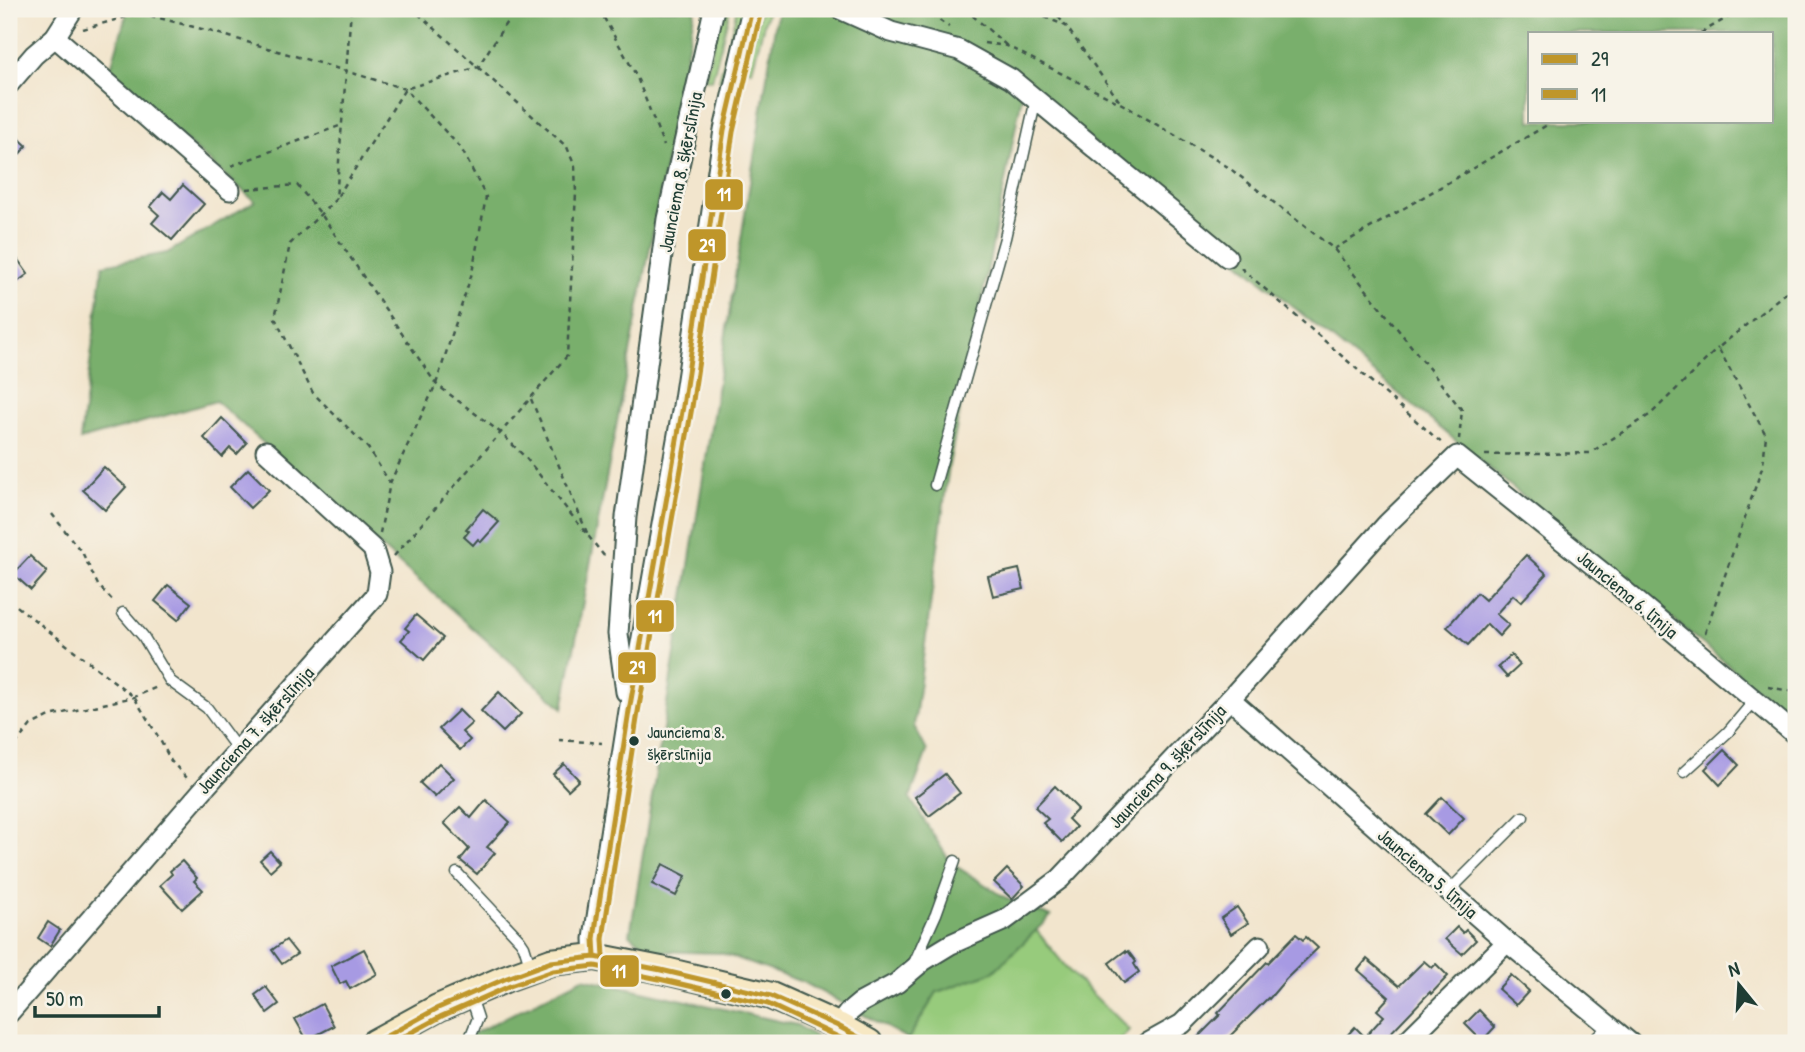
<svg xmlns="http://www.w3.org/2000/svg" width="1805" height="1052" viewBox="0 0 1805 1052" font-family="'Patrick Hand',sans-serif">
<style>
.green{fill:#97cb7c;stroke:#5b8458;stroke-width:2}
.forest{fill:#79af6c;stroke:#4c7650;stroke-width:2;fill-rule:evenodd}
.building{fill:#a79ae3}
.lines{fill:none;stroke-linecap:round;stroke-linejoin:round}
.service-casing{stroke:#3f564b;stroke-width:13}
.minor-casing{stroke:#3f564b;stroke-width:23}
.secondary-casing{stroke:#3f564b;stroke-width:30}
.path{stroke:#3f564b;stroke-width:2.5;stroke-dasharray:5 5;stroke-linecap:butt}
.service{stroke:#fff;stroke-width:10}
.minor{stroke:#fff;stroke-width:19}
.secondary{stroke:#f7e8c3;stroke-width:26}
.bus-1-casing{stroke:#f7f3e8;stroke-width:10}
.bus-2-casing{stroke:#f7f3e8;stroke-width:10}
.bus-1{stroke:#bf962a;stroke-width:5}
.bus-2{stroke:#bf962a;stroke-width:5}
.bus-dot{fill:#1f3d34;stroke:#f7f3e8;stroke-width:2.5}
.labels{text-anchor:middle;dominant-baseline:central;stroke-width:5;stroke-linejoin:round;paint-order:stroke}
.bus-label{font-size:17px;fill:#1f3d34;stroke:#f7f3e8;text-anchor:start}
.street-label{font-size:19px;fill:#1f3d34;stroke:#f7f3e8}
.line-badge{stroke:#f7f3e8;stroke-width:2.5}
.badge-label{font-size:19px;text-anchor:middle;font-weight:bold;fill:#fff}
</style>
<rect width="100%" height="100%" fill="#f7f3e8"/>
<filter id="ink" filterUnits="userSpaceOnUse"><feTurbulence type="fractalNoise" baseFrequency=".0143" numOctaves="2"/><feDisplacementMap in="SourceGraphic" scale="14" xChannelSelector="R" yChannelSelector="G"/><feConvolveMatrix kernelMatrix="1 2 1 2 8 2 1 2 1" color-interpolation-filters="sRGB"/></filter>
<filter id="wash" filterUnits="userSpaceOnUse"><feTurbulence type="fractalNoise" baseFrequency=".00686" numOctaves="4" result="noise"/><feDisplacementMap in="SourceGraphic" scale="28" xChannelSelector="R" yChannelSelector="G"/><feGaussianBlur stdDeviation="1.57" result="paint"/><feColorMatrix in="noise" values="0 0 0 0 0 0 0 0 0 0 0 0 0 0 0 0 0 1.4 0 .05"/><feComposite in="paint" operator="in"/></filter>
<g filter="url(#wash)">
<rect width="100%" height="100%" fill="#f2e5cd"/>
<g class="green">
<path d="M722,9H730L712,80L705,79Z"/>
<path d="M737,9H743L725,82L719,80Z"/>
<path d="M761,9H768L752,70L745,68Z"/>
<path d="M1036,930L1070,972L1129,1030L1117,1043H912L908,1039L937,992L993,972Z"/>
</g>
<g class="forest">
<path d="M128,9H695L563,708L216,401L80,440L103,265L167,253L255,201L109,74Z"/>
<path d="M779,9H1796V721L1024,85L949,465L914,726L927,751L910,798L951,863L1011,901L1051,916L993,972L937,992L908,1039L805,983L721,953L653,951L630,935L776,20ZM1530,33H1772V121H1530Z"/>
<path d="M583,978L797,1025L825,1043H455Z"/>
</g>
<g id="blocks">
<g class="building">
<path d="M9,129L27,146L9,165Z"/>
<path d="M183,185L204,204L172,240L152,223L159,215L150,207L163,192L171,199Z"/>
<path d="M9,247L28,274L9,288Z"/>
<path d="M222,418L247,443L237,454L230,448L222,457L204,438Z"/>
<path d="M104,467L126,487L105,510L83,490Z"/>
<path d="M248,469L269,490L250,508L230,487Z"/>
<path d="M483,509L499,522L481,542L478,539L473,545L464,537L469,531L466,529Z"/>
<path d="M1526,555L1547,574L1521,602L1513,595L1496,614L1509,625L1499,636L1487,624L1468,645L1447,627L1477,593L1485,600Z"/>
<path d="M30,556L47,572L31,590L13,574Z"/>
<path d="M1019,569L1024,589L993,596L988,576Z"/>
<path d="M168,585L191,603L178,620L155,601Z"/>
<path d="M416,615L443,638L424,660L401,640L409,631L405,628Z"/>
<path d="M1511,655L1520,665L1507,677L1498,667Z"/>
<path d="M499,692L521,714L503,732L481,711Z"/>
<path d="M459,710L472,723L462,732L470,740L460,750L439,729Z"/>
<path d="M1724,750L1739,765L1720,785L1705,769Z"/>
<path d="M439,763L454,778L435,797L420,783Z"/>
<path d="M564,764L579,780L568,790L553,774Z"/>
<path d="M945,774L960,793L929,816L915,797Z"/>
<path d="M1055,786L1078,809L1068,819L1076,827L1062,842L1043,823L1048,819L1035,807Z"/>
<path d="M1442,797L1464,818L1448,835L1426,814Z"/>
<path d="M486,800L510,822L487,847L495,853L477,874L460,860L469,849L444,823L460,807L471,818Z"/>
<path d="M270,851L280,862L270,871L260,860Z"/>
<path d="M182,861L197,878L194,881L203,890L182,909L160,885L172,874L170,871Z"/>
<path d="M663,864L686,876L676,896L652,884Z"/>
<path d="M1007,869L1024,886L1012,899L994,882Z"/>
<path d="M1237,907L1248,923L1231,934L1221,918Z"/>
<path d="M48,922L60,930L50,946L38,938Z"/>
<path d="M1457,927L1463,933L1466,930L1476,940L1462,954L1445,939Z"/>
<path d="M1296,934L1303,940L1306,937L1318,948L1286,979L1269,999L1268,998L1223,1043H1192L1220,1015L1218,1013L1267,962L1268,963Z"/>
<path d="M286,940L297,954L282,964L272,950Z"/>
<path d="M364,949L377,974L350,989L346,981L340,984L331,966Z"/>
<path d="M1125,951L1126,953L1128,951L1136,962L1134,964L1139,972L1124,983L1109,963Z"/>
<path d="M1367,959L1399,986L1424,961L1432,968L1436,964L1448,976L1431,994L1430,992L1381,1043H1340L1355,1027L1365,1037L1384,1016L1377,1010L1389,997L1358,970Z"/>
<path d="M1511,975L1529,991L1516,1005L1498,989Z"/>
<path d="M266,987L279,1004L267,1013L255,995Z"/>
<path d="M322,1004L334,1026L307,1040L295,1019Z"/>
<path d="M1479,1010L1495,1027L1482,1041L1465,1024Z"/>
</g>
</g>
</g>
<g filter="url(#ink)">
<use href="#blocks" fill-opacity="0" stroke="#3f564b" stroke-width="2"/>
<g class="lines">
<g class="service-casing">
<g id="service">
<path d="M935,485L1005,238L1036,99"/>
<path d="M123,613L143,636L170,681L207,708L238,750"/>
<path d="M1684,772L1728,732L1755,700"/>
<path d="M457,873L520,940L524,946L531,968"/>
<path d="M1449,891L1523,817"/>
<path d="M914,963L936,914L955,861"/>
<path d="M468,1043L478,1018L470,994"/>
<path d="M1587,1043L1592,1042L1609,1026"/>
</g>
</g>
<g class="minor-casing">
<g id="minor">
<path d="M840,9L891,32L959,50L1011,79L1227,257"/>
<path d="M55,37L230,190"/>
<path d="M9,84L34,55L55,37L73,9"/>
<path d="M626,692L618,634L626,517L667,219L714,9"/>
<path d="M1230,699L1507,942L1630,1043"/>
<path d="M595,957L594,939L597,917L629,711L683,406L724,130L752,9"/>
<path d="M9,1013L201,792L377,594L380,572L373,549L266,451"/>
<path d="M838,1026L848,1013L860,1003L897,983L923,961L951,944L1005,920L1060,879L1230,699L1387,524L1457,456L1608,577L1796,735"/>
<path d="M1148,1043L1182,1024L1260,946"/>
<path d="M1405,1043L1507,942"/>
</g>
</g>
<g class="secondary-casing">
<path id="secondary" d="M374,1043L438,1008L507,978L551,962L595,957L661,970L771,996L838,1026L869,1043"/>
</g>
<g class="path">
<path d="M351,9L336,199L290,244L275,318L313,393L368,448L390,483L380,533"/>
<path d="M599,9L636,75L664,146"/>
<path d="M923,9L949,27"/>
<path d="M965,9L1007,46"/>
<path d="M1026,9L1066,26L1120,102"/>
<path d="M1052,9L1065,25"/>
<path d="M83,29L140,13L213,32L346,71L405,89L461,148L486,197L472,273L436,384L390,483"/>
<path d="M1701,33L1742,9"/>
<path d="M984,43L1007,46L1122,104L1228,167L1334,249L1462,410L1459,439"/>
<path d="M231,166L342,125"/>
<path d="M247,189L297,185L321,214L436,384L501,433L526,458L605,557"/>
<path d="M338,196L405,89L478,67L515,9"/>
<path d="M1334,249L1554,121"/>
<path d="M1241,268L1444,445"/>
<path d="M531,399L588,535"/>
<path d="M1485,455L1590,453L1651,414L1718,348"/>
<path d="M52,514L83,554L98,585L114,602"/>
<path d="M394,556L567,356L576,193L575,167L567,147L413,9"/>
<path d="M9,600L134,697L159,738L171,761L188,779"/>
<path d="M1705,633L1763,465L1766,435L1718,348L1796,284"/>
<path d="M1768,687L1796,692"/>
<path d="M559,740L602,743"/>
<path d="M9,752L31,725L50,716L134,697L157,687"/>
</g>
<use href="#service" class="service"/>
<use href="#minor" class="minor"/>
<use href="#secondary" class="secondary"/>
<g class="bus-1-casing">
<g id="bus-1">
<path d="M595,957L594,939L597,917L629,711L683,406L724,130L752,9"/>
<path d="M374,1043L438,1008L507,978L551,962L595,957L661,970L771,996L838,1026L869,1043"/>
</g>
</g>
<g class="bus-2-casing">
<g id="bus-2">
<path d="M604,957L603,939L606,918L638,712L692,407L733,132L761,11"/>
<path d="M392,1043L442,1016L510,986L553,971L595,966L659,979L768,1004L851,1043"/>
</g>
</g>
<use href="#bus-1" class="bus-1"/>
<use href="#bus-2" class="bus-2"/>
</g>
</g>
<g class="bus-dot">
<circle cx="634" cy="741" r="6"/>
<circle cx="726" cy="994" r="6"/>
</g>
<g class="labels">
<g class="bus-label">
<text x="647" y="731">Jaunciema 8.<tspan x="647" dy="22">šķērslīnija</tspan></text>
</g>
<g class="street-label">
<text transform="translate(680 172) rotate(-79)">Jaunciema 8. šķērslīnija</text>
<text transform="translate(1628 594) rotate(40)">Jaunciema 6. līnija</text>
<text transform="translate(255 730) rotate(-48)">Jaunciema 7. šķērslīnija</text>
<text transform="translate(1167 766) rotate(-47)">Jaunciema 9. šķērslīnija</text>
<text transform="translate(1428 873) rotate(41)">Jaunciema 5. līnija</text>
</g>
</g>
<g class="line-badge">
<rect x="704" y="178" width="40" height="33" rx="7" fill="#bf962a"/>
<rect x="687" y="228" width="40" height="34" rx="7" fill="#bf962a"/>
<rect x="635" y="599" width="40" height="34" rx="7" fill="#bf962a"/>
<rect x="617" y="651" width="40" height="33" rx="7" fill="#bf962a"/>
<rect x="599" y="954" width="41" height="34" rx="7" fill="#bf962a"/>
</g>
<g class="badge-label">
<text x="724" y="201">11</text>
<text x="707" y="252">29</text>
<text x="655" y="623">11</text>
<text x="637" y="674">29</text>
<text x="619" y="978">11</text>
</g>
<rect width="1805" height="1052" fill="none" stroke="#f7f3e8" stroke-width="35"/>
<rect x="1528" y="32" width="245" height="91" fill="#f7f3e8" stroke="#a1aaa0" stroke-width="2"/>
<rect x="1542" y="54" width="35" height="10" fill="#bf962a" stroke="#a1aaa0" stroke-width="2"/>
<text x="1591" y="66" font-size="21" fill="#1f3d34">29</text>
<rect x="1542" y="89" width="35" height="10" fill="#bf962a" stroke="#a1aaa0" stroke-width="2"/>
<text x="1591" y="102" font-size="21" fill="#1f3d34">11</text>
<g transform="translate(1739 985) rotate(342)" stroke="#f7f3e8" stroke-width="5" paint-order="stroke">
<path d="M0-5L12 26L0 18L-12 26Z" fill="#1f3d34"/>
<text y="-10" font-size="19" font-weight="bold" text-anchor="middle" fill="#1f3d34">N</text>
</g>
<path d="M35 1006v10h124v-10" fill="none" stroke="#1f3d34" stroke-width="3.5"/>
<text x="46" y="1006" font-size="21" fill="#1f3d34" stroke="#f7f3e8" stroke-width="5" paint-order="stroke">50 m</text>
</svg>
